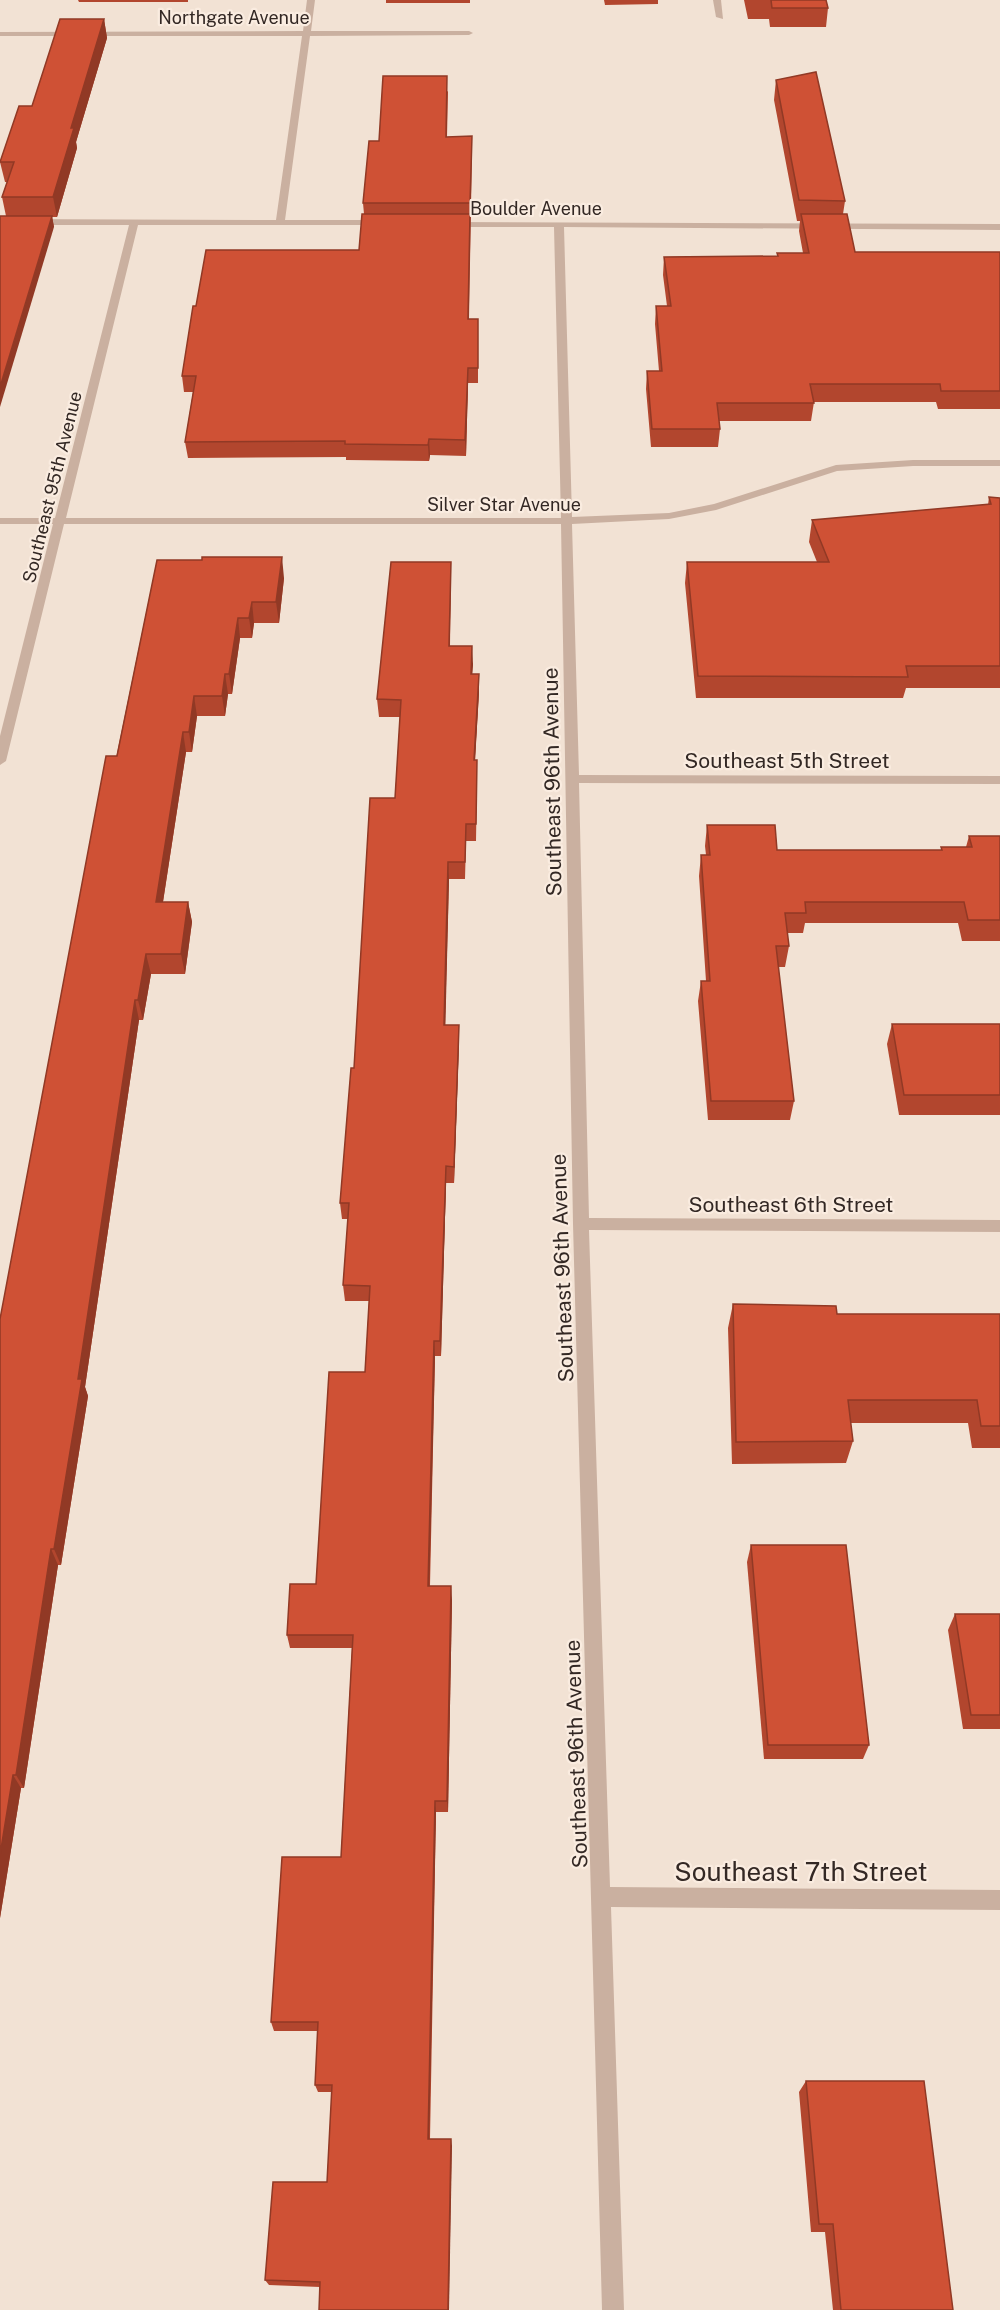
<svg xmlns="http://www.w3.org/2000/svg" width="1000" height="2310" viewBox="0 0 1000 2310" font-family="'Public Sans',sans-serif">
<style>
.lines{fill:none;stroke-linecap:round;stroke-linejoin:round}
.street{fill:#cab0a0;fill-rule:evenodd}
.wall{fill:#b2462e}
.shaded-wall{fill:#913925}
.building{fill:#cf5135;stroke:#913925;stroke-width:1.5}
.labels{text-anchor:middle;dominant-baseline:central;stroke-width:4.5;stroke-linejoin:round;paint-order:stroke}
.far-street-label{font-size:18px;fill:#332824;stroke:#faece0}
.street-label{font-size:21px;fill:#332824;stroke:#faece0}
.near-street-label{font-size:26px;fill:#332824;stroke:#faece0}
</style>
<rect width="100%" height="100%" fill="#f2e2d4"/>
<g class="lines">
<g class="street">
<path d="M307,0H315L311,31H469L473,33L469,35L310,36L285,220H381L386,223L384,225H138L66,518H561L554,227H450L447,226V222L1000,224V230L564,227L572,517L669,513L714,504L836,465L913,460H1000V466H913L837,471L716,510L669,519L572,524L579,775L1000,776V784L579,783L589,1218L1000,1220V1232L589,1230L610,1887L1000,1890V1910L611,1907L624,2310H602L573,1224L561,524H64L6,761L0,765V736L53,524H0V518H55L129,225H0V219L276,220L302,36H0V32L303,31Z"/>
<path d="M713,0H721L723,19L716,17Z"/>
</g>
</g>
<g class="wall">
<path d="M78,0H188V2H79Z"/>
<rect x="386" y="0" width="84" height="3"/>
<path d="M604,0H658V4L605,5Z"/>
<path d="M744,0H826L828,8L826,27H770L769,19H748Z"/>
<path d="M104,19L107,38L76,142L77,148L57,217H52L54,227L6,216L2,197L7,182H5L0,162L32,106Z"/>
<path d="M776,80L845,201L843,214L855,252H1000V409H938L936,402H814L811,421H719L720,429L718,447H651L646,389L647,371H659L655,324L656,306H667L663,275L664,257L777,256V253H803L799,231L800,221H797L774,100Z"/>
<path d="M448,91L447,137L472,152L469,319H478V383H468L466,456L430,455L429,461L346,460V457L188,458L185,442L193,392H184L182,376L196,306L359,250L364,214L363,203L379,141Z"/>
<path d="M989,497L1000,498V688H906L903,698H696L685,583L687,562H817L809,542L812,520L988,505Z"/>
<path d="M157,560L284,578L279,623H254L252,638H240L232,694H228L225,716H197L192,752H186L163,902H188L192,922L185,974H151L143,1020H139L85,1387L88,1396L61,1565H58L24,1788H21L0,1918V1319Z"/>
<path d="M451,562L450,646L473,664L472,674L479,692L475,760L477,778L476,841H466L465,879H449L445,1025H459V1042L454,1183H446L441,1356H435L430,1586L452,1600L448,1812H436L430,2139L452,2146L320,2287L269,2285L265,2280L327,2182L332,2092H318L315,2085L318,2031H274L271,2022L341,1857L352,1648H290L287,1635L316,1584L365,1372L369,1301H345L343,1285L348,1219H342L340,1203L354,1068L395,798L400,717H379L377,699Z"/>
<path d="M707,825L777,850H941V847H966L969,836H1000V941H962L958,923H805L803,933H787L789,946L785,967H778L794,1101L790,1120H708L698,1001L701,981H706L699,876L701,855H706L705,846Z"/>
<path d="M892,1024H1000V1115H899L887,1044Z"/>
<path d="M733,1304L837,1314H1000V1448H972L968,1423H850L853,1441L846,1463L732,1464L728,1328Z"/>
<path d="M751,1545L869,1745L863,1759H764L747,1562Z"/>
<path d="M955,1614H1000V1729H963L948,1630Z"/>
<path d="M806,2081L953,2310H833L825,2232H811L799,2092Z"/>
</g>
<g class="shaded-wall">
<path d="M104,19L107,38L76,142L77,148L57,217L53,197L71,128Z"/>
<path d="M52,216L54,227L0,407V387Z"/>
<path d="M468,368V383L466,456L465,440Z"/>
<path d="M429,439L430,455L429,461L428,445Z"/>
<path d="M282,557L284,578L279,623L276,602Z"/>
<path d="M451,562V579L449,663V646Z"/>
<path d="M252,602L254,623L252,638L249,618Z"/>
<path d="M238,618L240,638L232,694L229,674Z"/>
<path d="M472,646L473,664L471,692V674Z"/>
<path d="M225,674L228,694L225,716L222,696Z"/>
<path d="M479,674V692L474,778V760Z"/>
<path d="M194,696L197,716L192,752L189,732Z"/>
<path d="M183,732L186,752L160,921L156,902Z"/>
<path d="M448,862L449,879L445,1042L444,1025Z"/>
<path d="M188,902L192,922L185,974L181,954Z"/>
<path d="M146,954L151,974L143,1020L138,1000Z"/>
<path d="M135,1000L139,1020L85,1387L88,1396L61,1565L54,1549L78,1379Z"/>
<path d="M459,1025V1042L454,1183V1167Z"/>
<path d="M446,1166V1183L441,1356L440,1341Z"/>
<path d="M434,1341L435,1356L429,1600L428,1586Z"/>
<path d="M51,1549L58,1565L24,1788L16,1775Z"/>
<path d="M451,1586L452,1600L448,1812L447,1801Z"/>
<path d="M13,1775L21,1788L0,1918V1855Z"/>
<path d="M435,1801L436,1812L429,2146L428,2139Z"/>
<path d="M451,2139L452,2146L449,2310H448Z"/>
</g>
<g class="building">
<path d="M771,0H826L828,8H772Z"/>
<path d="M60,19H104L71,128H74L53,197H2L14,162H0L19,106H32Z"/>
<path d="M816,72L845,201L799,200L776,80Z"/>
<path d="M383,76H447L446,137L472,136L470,203H363L369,141H379Z"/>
<path d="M362,214H470L468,319H478V368H468L465,440L429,439L428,445L345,444V441L185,442L196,376H182L193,306H196L206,250H359Z"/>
<path d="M801,214H847L855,252H1000V391H941L940,384H810L814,403H717L720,429H652L647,371H662L656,306H671L664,257L778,256L777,253H809Z"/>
<path d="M0,216H52L0,387Z"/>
<path d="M989,497L1000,498V666H906L908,677L698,676L687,562H829L812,520L991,504Z"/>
<path d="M202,557H282L276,602H252L249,618H238L229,674H225L222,696H194L189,732H183L156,902H188L181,954H146L138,1000H135L78,1379H82L54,1549H51L16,1775H13L0,1855V1319L106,756H117L157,560H202Z"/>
<path d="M391,562H451L449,646H472L471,674H479L474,760H477L476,824H466L465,862H448L444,1025H459L454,1167L446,1166L440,1341H434L428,1586H451L447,1801H435L428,2139H451L448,2310H319L320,2282L265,2280L273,2182H327L332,2085H315L318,2022H271L282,1857H341L353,1635H287L290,1584H316L329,1372H365L370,1286L343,1285L349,1203H340L351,1068H354L370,798H395L401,700L377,699Z"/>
<path d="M707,825H775L777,850H942L941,847H972L969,836H1000V920H968L964,902H805L806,913H785L789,946H776L794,1101H711L701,981H710L701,855H710Z"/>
<path d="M892,1024H1000V1095H904Z"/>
<path d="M733,1304L836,1306L837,1314H1000V1426H981L977,1400H848L853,1441L736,1442Z"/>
<path d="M751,1545H846L869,1745H768Z"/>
<path d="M955,1614H1000V1715H971Z"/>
<path d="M806,2081H924L953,2310H841L833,2224H819Z"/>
</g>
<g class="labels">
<g class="far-street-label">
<text x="234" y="17">Northgate Avenue</text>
<text x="536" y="208">Boulder Avenue</text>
<text transform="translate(52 487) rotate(-76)">Southeast 95th Avenue</text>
<text x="504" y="504">Silver Star Avenue</text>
</g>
<g class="street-label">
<text x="787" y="760">Southeast 5th Street</text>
<text transform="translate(552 782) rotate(-91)">Southeast 96th Avenue</text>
<text x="791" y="1204">Southeast 6th Street</text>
<text transform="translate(562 1268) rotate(-92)">Southeast 96th Avenue</text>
<text transform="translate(576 1754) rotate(-92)">Southeast 96th Avenue</text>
</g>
<g class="near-street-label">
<text x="801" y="1871">Southeast 7th Street</text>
</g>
</g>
</svg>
